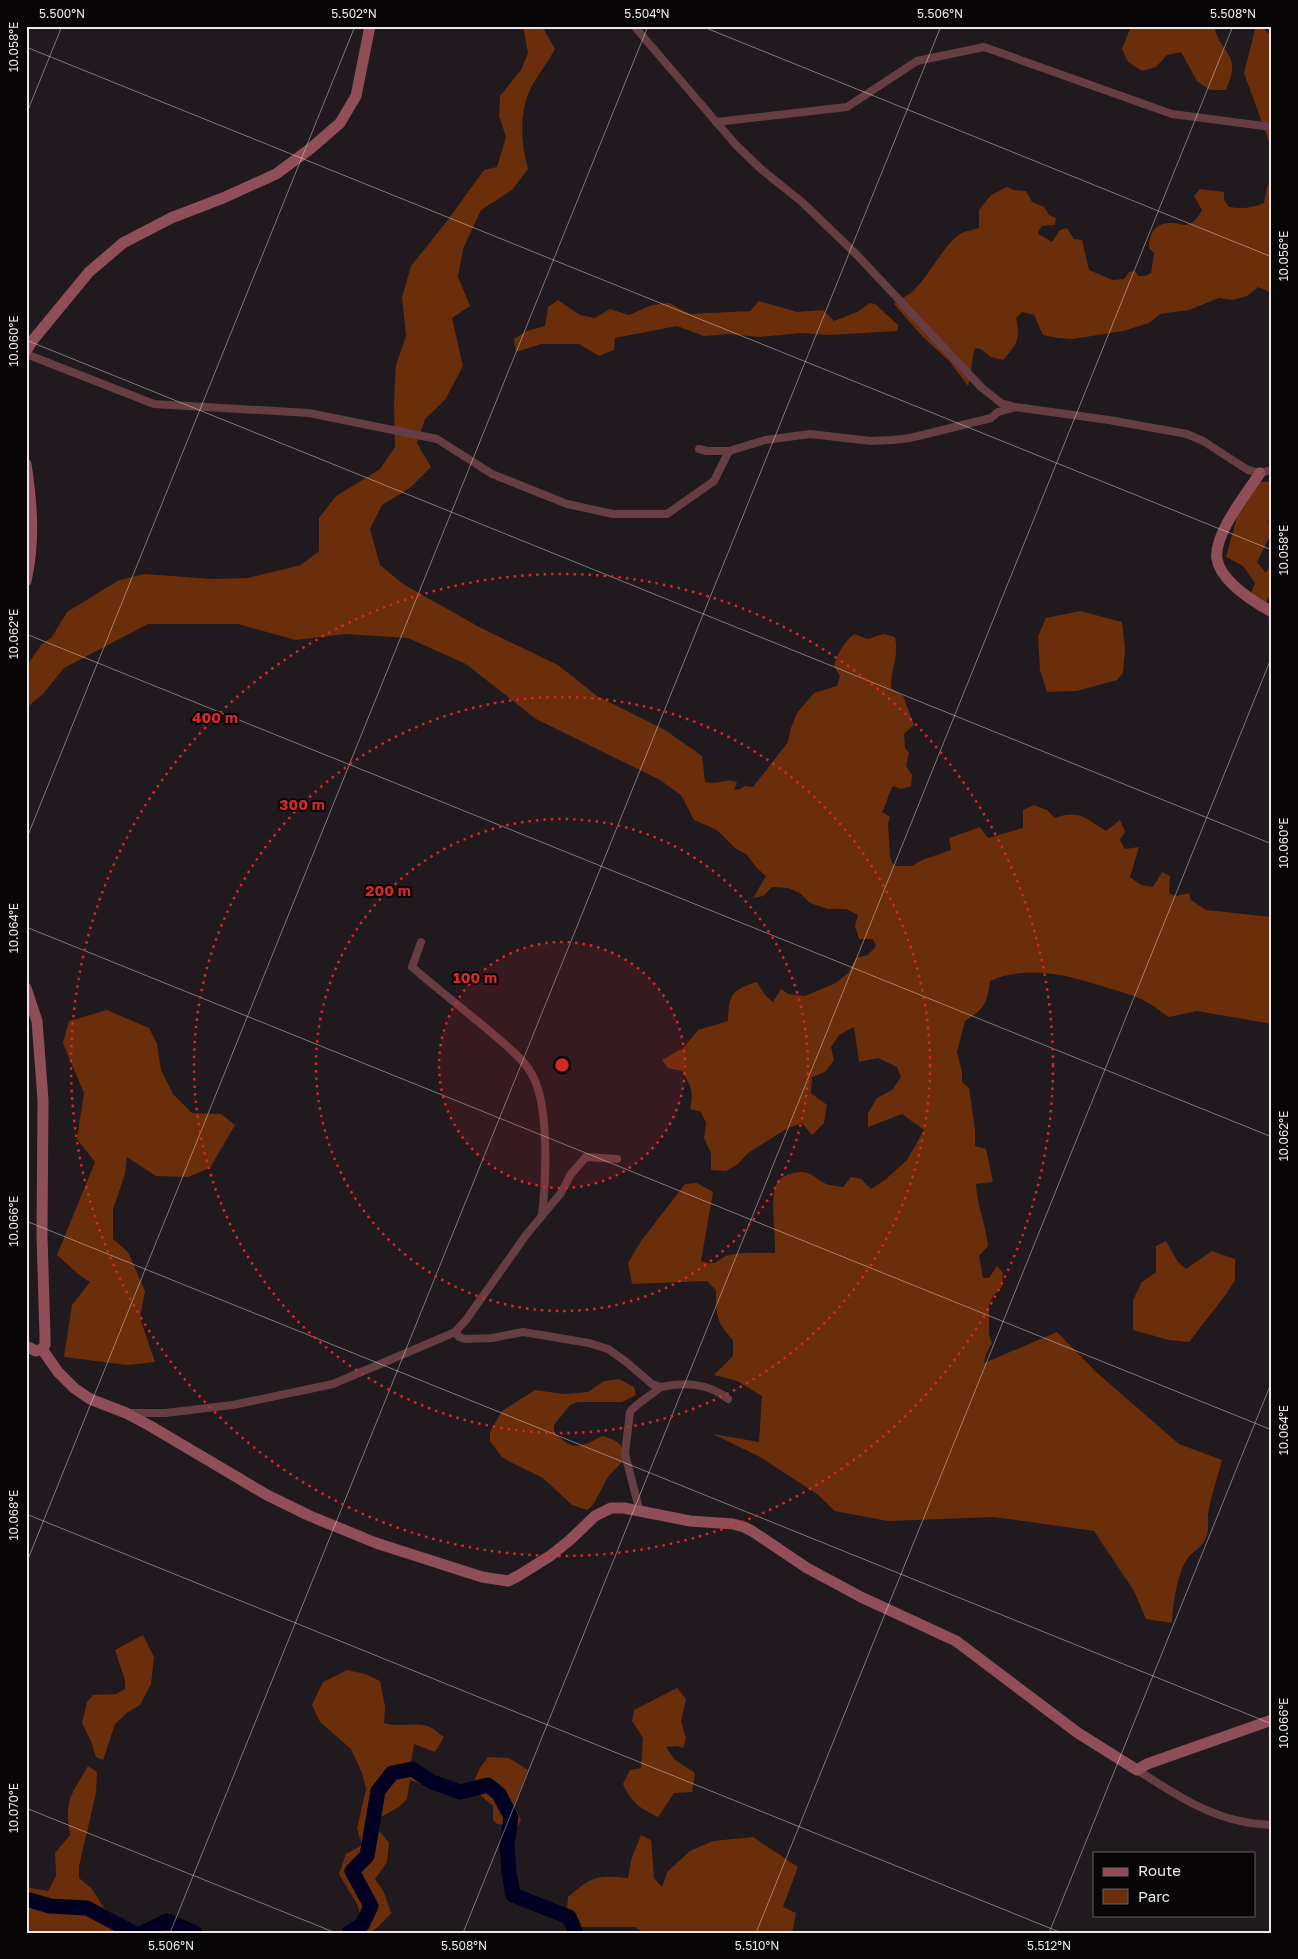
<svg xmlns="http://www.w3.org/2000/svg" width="1298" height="1959" viewBox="0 0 1298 1959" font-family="'Golos Text',sans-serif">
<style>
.green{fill:#6a2e0b}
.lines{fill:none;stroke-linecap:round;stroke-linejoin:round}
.river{stroke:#010022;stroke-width:15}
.street{stroke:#663d43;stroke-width:8}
.secondary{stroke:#8f4e58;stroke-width:11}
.ticks{fill:none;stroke:#ede7eb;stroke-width:1;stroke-opacity:0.45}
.ring{fill:none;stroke:#d62828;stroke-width:2.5;stroke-dasharray:2.5 5}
.centre{fill:#d62828;stroke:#080507;stroke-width:2.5}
.ring-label{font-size:15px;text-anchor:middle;font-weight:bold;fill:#d62828;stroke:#080507;stroke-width:4;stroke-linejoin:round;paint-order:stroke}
.neatline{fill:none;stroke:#ede7eb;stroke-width:2}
.ticks-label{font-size:12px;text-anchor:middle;fill:#ede7eb}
</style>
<rect width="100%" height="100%" fill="#20191e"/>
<g class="green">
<path d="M523,26H542L555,49C548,63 534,79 529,92C519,117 521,144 528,169L512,190L481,210L463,249L458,277L470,306L452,318L463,366L445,400L425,419L417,443L431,467L410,488L382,505L370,529L380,565L403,584L481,628L558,665L597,696L665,730L702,756L705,782C719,785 724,778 737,782L734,790L740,789L745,786L753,787L788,742L791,728L797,713L814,693L837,686L840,676L834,666C838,653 843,643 854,634L868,639L883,634L895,637C899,658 891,668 891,688L903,696L914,725L904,734L905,748L909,753L906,766L912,775L911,786L901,789L893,786C888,794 887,803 882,812L890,817L888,823L890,857L892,863L896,866H912L922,860L951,850L949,838L980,827L988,838L1023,828V810L1034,805L1047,810L1055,818C1079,809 1087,819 1106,831L1120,820L1125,832L1120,840L1125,849L1139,847L1130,877L1141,885L1153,887L1162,872L1170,876L1169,893L1176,896L1189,893L1191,900L1206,910L1272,917V1024L1197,1011L1169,1017C1161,1012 1152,1004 1143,1000C1128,993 1111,989 1095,984C1061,973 1024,966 990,981C987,1004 985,1008 965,1021L957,1052L962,1072V1082L969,1088L975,1129V1146L986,1149L993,1182L976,1184C977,1206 986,1224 988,1246L979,1256L983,1278H989L997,1266L1003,1273L1002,1287L993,1296L989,1304V1335L992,1343L986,1354L984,1363L1057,1332L1096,1372L1179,1444L1222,1460C1218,1476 1212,1493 1209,1509C1206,1519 1211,1529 1205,1540C1201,1548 1192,1552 1187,1559C1178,1572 1172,1607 1172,1623L1146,1619L1134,1591L1094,1531L994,1517L888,1521L835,1511L817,1494L760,1457L713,1434L759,1442L762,1396L737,1381L714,1375L733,1356V1340C716,1322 716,1315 716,1290L707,1281L632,1284L628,1263L641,1241L685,1184L697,1183L713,1192L701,1261C720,1268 717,1257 730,1255C744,1252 761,1253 775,1253C776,1234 769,1199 777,1183C781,1176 792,1172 800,1172C810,1171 817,1179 824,1183C830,1186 838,1186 843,1187L851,1177L861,1179L871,1189L886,1179L907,1160L924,1130L902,1114L868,1127V1113L877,1098L892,1090L901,1077L897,1067L878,1058L859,1062L854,1027L839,1035L831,1047L834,1060L825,1072L812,1077L811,1093L827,1105L824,1123L812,1135L802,1123L788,1128L748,1153L738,1164L726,1171L711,1170V1153L704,1138L706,1123L701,1112L690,1109C694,1092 691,1086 682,1071L668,1068L662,1060L683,1048L698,1030L728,1021C729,995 731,990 757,982L765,995L773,1002L781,989L788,994L805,996L836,983L848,973L856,958L868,955L876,946L873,939H859L855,926L858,915L846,909H828L810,903L800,893L788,888L772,887L763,896L753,898L766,876L757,868L746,854L735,848L717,830L694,820L681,795L660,780L536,719L466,664L408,638L345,634L296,640L238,624H148L64,668L43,694L26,708V667L41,645L52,637L67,612L119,580L145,574L211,579L248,578L301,565L319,551V518L336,496L380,469L395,447L394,402L396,365L406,336L402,297L411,266L447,221L484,170L497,167L506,137L499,116L500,96L521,70L528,53Z"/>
<path d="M1131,26H1214C1221,56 1243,53 1226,90H1210L1197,81L1181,52L1167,55L1156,67L1142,71L1128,62L1122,49Z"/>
<path d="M1254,26H1264L1265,30L1272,37V150L1244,73L1255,30Z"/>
<path d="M1268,184L1272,190V293L1258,287L1247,296L1232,300L1219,298L1189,310L1160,314L1149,323L1123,331L1073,339L1058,338L1043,335L1034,315L1022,312L1016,318C1021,339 1017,344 1003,360L991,357L981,349L975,348C971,361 972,373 968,386L950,362L922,336L894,304C900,297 908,297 913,291C931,274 940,249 960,234C965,231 973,230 979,228V210L991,195L1007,187L1014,190L1026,191L1032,202L1044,207L1049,215L1056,218L1055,225L1042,226L1039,230L1038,234L1052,242L1060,230L1067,228L1074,239L1082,240L1089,270L1113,280L1124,279L1129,272L1135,271L1138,276H1145L1151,273L1154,253L1149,248C1149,232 1156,222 1173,223C1177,223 1181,225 1185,225C1193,225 1199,216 1202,210L1194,196L1200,189L1224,192V200L1229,207C1241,209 1253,208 1264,203Z"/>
<path d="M558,300L580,315L595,318L610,309L629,315L652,305L669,303L690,314L750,311L759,301L797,312L823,310L834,321L857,312L870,303L875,304L898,325L897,331L831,335L801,333L759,337L729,334L704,336L677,326L615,338L614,350L599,356L579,344H541L516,352L514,339L527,331L545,326L548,307Z"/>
<path d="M1272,481V512L1268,522L1272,532L1257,562L1266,573L1272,562V588L1266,604L1250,596L1255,583L1243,566L1226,557L1246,484Z"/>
<path d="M1080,611L1122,622L1125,650L1123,673L1117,680L1077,691L1047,692L1040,670L1038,636L1046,618Z"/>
<path d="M107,1010L149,1028L157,1044L161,1070L173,1094L192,1113L221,1114L235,1125L210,1168L188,1177L156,1176L127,1157L125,1174L113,1209V1239L128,1252L145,1291L140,1318L155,1362L127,1365L64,1357L72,1305L90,1282L78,1274L57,1255L95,1162L77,1139L84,1093L63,1043L69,1021Z"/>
<path d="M1166,1241L1178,1262L1186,1269L1212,1251L1235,1259V1280L1227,1293L1189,1342L1169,1340L1133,1330V1300L1142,1282L1156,1272V1246Z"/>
<path d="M619,1379L634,1387L636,1395L622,1402H578L570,1405L554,1425V1432C575,1453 578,1447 603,1436C620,1442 622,1442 624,1460L608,1477L593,1505L587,1510L572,1505L543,1478L508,1461L501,1456L490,1441V1432L502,1411L535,1390L564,1394L588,1392L604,1381Z"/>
<path d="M143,1635L154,1657L151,1684L140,1705L128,1712L115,1724L103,1760L96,1757L91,1741L82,1723L87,1702L93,1695L116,1694L125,1689V1680L115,1650Z"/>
<path d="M347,1670L365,1674L380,1681L385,1706L384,1723C399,1728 416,1721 430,1727C435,1729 439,1734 444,1737L435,1752L414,1744L411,1763L442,1781L436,1789L410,1780L407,1799L399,1807L377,1819L376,1827L389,1843L387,1862L375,1879L384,1892L391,1913C370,1938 368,1933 337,1933L361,1919L358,1906L339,1874L346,1854L362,1845L357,1829L366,1789L362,1773L351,1749L320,1722L312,1705L323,1682Z"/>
<path d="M677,1688L686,1699L681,1722L686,1738L683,1748L677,1746L666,1747L674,1759L695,1773L692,1792L674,1793L658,1817C638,1807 632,1803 623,1784L630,1770L641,1768L643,1738L632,1721L634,1710Z"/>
<path d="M488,1757L509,1758L528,1770L514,1805L521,1820L518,1826L497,1824L493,1820V1806L480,1795L474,1781L480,1768Z"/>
<path d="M88,1766L97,1772L96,1793L79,1866V1878L92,1889L104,1908L136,1927L132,1933H29L26,1887L48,1891L56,1876L55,1853L70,1835C64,1799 71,1796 88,1766Z"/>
<path d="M641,1835L651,1840L654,1878L662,1887L667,1872L690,1851L713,1841L753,1837L798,1867L783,1907L796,1913L792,1933H644L635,1927H581L566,1918L568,1897C593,1876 595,1875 628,1878L631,1860Z"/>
</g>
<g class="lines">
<g class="river">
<path d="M26,1899L50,1906L87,1908L134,1933"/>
<path d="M142,1933L167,1921L195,1933"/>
<path d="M349,1933L362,1925L371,1906L352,1871L367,1856L378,1791L392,1773L412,1769L432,1782L460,1792L488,1785L499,1794L511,1817L507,1845L509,1873L513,1895L569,1917L576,1933"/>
</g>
<g class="street">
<path d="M634,26L736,145L761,169L802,202L857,255L981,387L1001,403L1015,407L1109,420L1187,434L1203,441L1248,470L1260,473L1272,470"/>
<path d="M716,122L847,107L917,61L984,47L1172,114L1272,127"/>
<path d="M26,354L154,404L309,413L437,439L492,474L567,504L613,514H667L714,481L729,451"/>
<path d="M699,449L707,451H729L765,440L810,434L871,441L893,440L910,438L991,418L998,412L1013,408"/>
<path d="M421,942L412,967C441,992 471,1015 500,1040C511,1050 524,1060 531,1073C550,1103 546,1181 542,1216"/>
<path d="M455,1332L459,1337L465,1339L492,1338L523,1332L589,1343L608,1349L625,1361L652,1384L661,1387C654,1393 633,1406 630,1412L625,1454L640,1512"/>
<path d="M661,1387C683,1382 710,1383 728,1399"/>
<path d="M128,1413H165L233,1405L333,1384L446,1336L455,1332L466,1320L526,1235L561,1193L571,1174L586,1157L617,1159"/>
<path d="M1137,1770C1170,1791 1205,1815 1245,1822C1253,1824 1263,1824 1272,1825"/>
</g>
<g class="secondary">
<path d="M26,351L33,340L89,272L123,243L171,218L223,198L276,174L310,149L340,123L356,96L370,26"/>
<path d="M26,464C32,503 35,542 26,581"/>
<path d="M1260,473C1247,493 1213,535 1217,559C1221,582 1254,602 1272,612"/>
<path d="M26,988L37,1021L43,1100L42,1236L45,1336V1345L42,1349"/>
<path d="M26,1346L36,1351L42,1349"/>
<path d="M42,1349L58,1372L74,1388L90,1399L126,1413L152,1427L267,1495L310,1516L376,1543L482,1577L508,1581L518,1576L550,1556L570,1540L595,1516L611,1508H624L690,1521L733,1524L744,1527L752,1531L807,1568L861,1597L956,1641L1078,1733L1137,1770L1147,1764L1272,1720"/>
</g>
</g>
<path class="ticks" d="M701,26L1272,257M26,47L1272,550M26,115L62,26M26,340L1272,844M26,634L1272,1137M26,840L355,26M26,927L1272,1430M26,1221L1272,1724M26,1514L1062,1933M26,1564L648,26M26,1808L336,1933M170,1933L941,26M463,1933L1233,26M756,1933L1272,656M1049,1933L1272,1381"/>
<circle cx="562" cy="1065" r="123" fill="#d62828" fill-opacity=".12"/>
<g class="ring">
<circle cx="562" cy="1065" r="123"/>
<circle cx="562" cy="1065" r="246"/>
<circle cx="562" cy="1065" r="368"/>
<circle cx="562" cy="1065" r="491"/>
</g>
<circle cx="562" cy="1065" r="8" class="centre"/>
<g class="ring-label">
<text x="215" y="723">400 m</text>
<text x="302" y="810">300 m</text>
<text x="388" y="896">200 m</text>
<text x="475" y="983">100 m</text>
</g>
<rect width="1298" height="1959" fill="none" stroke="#080507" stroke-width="55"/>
<rect x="1093" y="1852" width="162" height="65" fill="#080507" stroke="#645f62"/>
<rect x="1103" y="1868" width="25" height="8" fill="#8f4e58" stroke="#645f62"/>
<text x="1138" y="1876" font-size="15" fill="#ede7eb">Route</text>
<rect x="1103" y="1889" width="25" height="15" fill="#6a2e0b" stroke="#645f62"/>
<text x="1138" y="1902" font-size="15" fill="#ede7eb">Parc</text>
<rect x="28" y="28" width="1242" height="1904" class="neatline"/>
<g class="ticks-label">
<text x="62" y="18">5.500°N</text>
<text x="354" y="18">5.502°N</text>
<text x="647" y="18">5.504°N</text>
<text x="940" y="18">5.506°N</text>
<text x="1233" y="18">5.508°N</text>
<text transform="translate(14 47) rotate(-90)" y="4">10.058°E</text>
<text transform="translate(1284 256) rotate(-90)" y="4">10.056°E</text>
<text transform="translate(14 341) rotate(-90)" y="4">10.060°E</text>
<text transform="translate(1284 550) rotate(-90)" y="4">10.058°E</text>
<text transform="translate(14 634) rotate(-90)" y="4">10.062°E</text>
<text transform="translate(1284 843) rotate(-90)" y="4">10.060°E</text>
<text transform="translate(14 928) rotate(-90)" y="4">10.064°E</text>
<text transform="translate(1284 1136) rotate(-90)" y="4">10.062°E</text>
<text transform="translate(14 1221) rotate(-90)" y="4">10.066°E</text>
<text transform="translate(1284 1430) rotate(-90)" y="4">10.064°E</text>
<text transform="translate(14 1515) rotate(-90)" y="4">10.068°E</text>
<text transform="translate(1284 1723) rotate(-90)" y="4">10.066°E</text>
<text transform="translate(14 1808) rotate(-90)" y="4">10.070°E</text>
<text x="171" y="1950">5.506°N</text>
<text x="464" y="1950">5.508°N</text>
<text x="757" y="1950">5.510°N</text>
<text x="1049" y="1950">5.512°N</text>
</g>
</svg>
